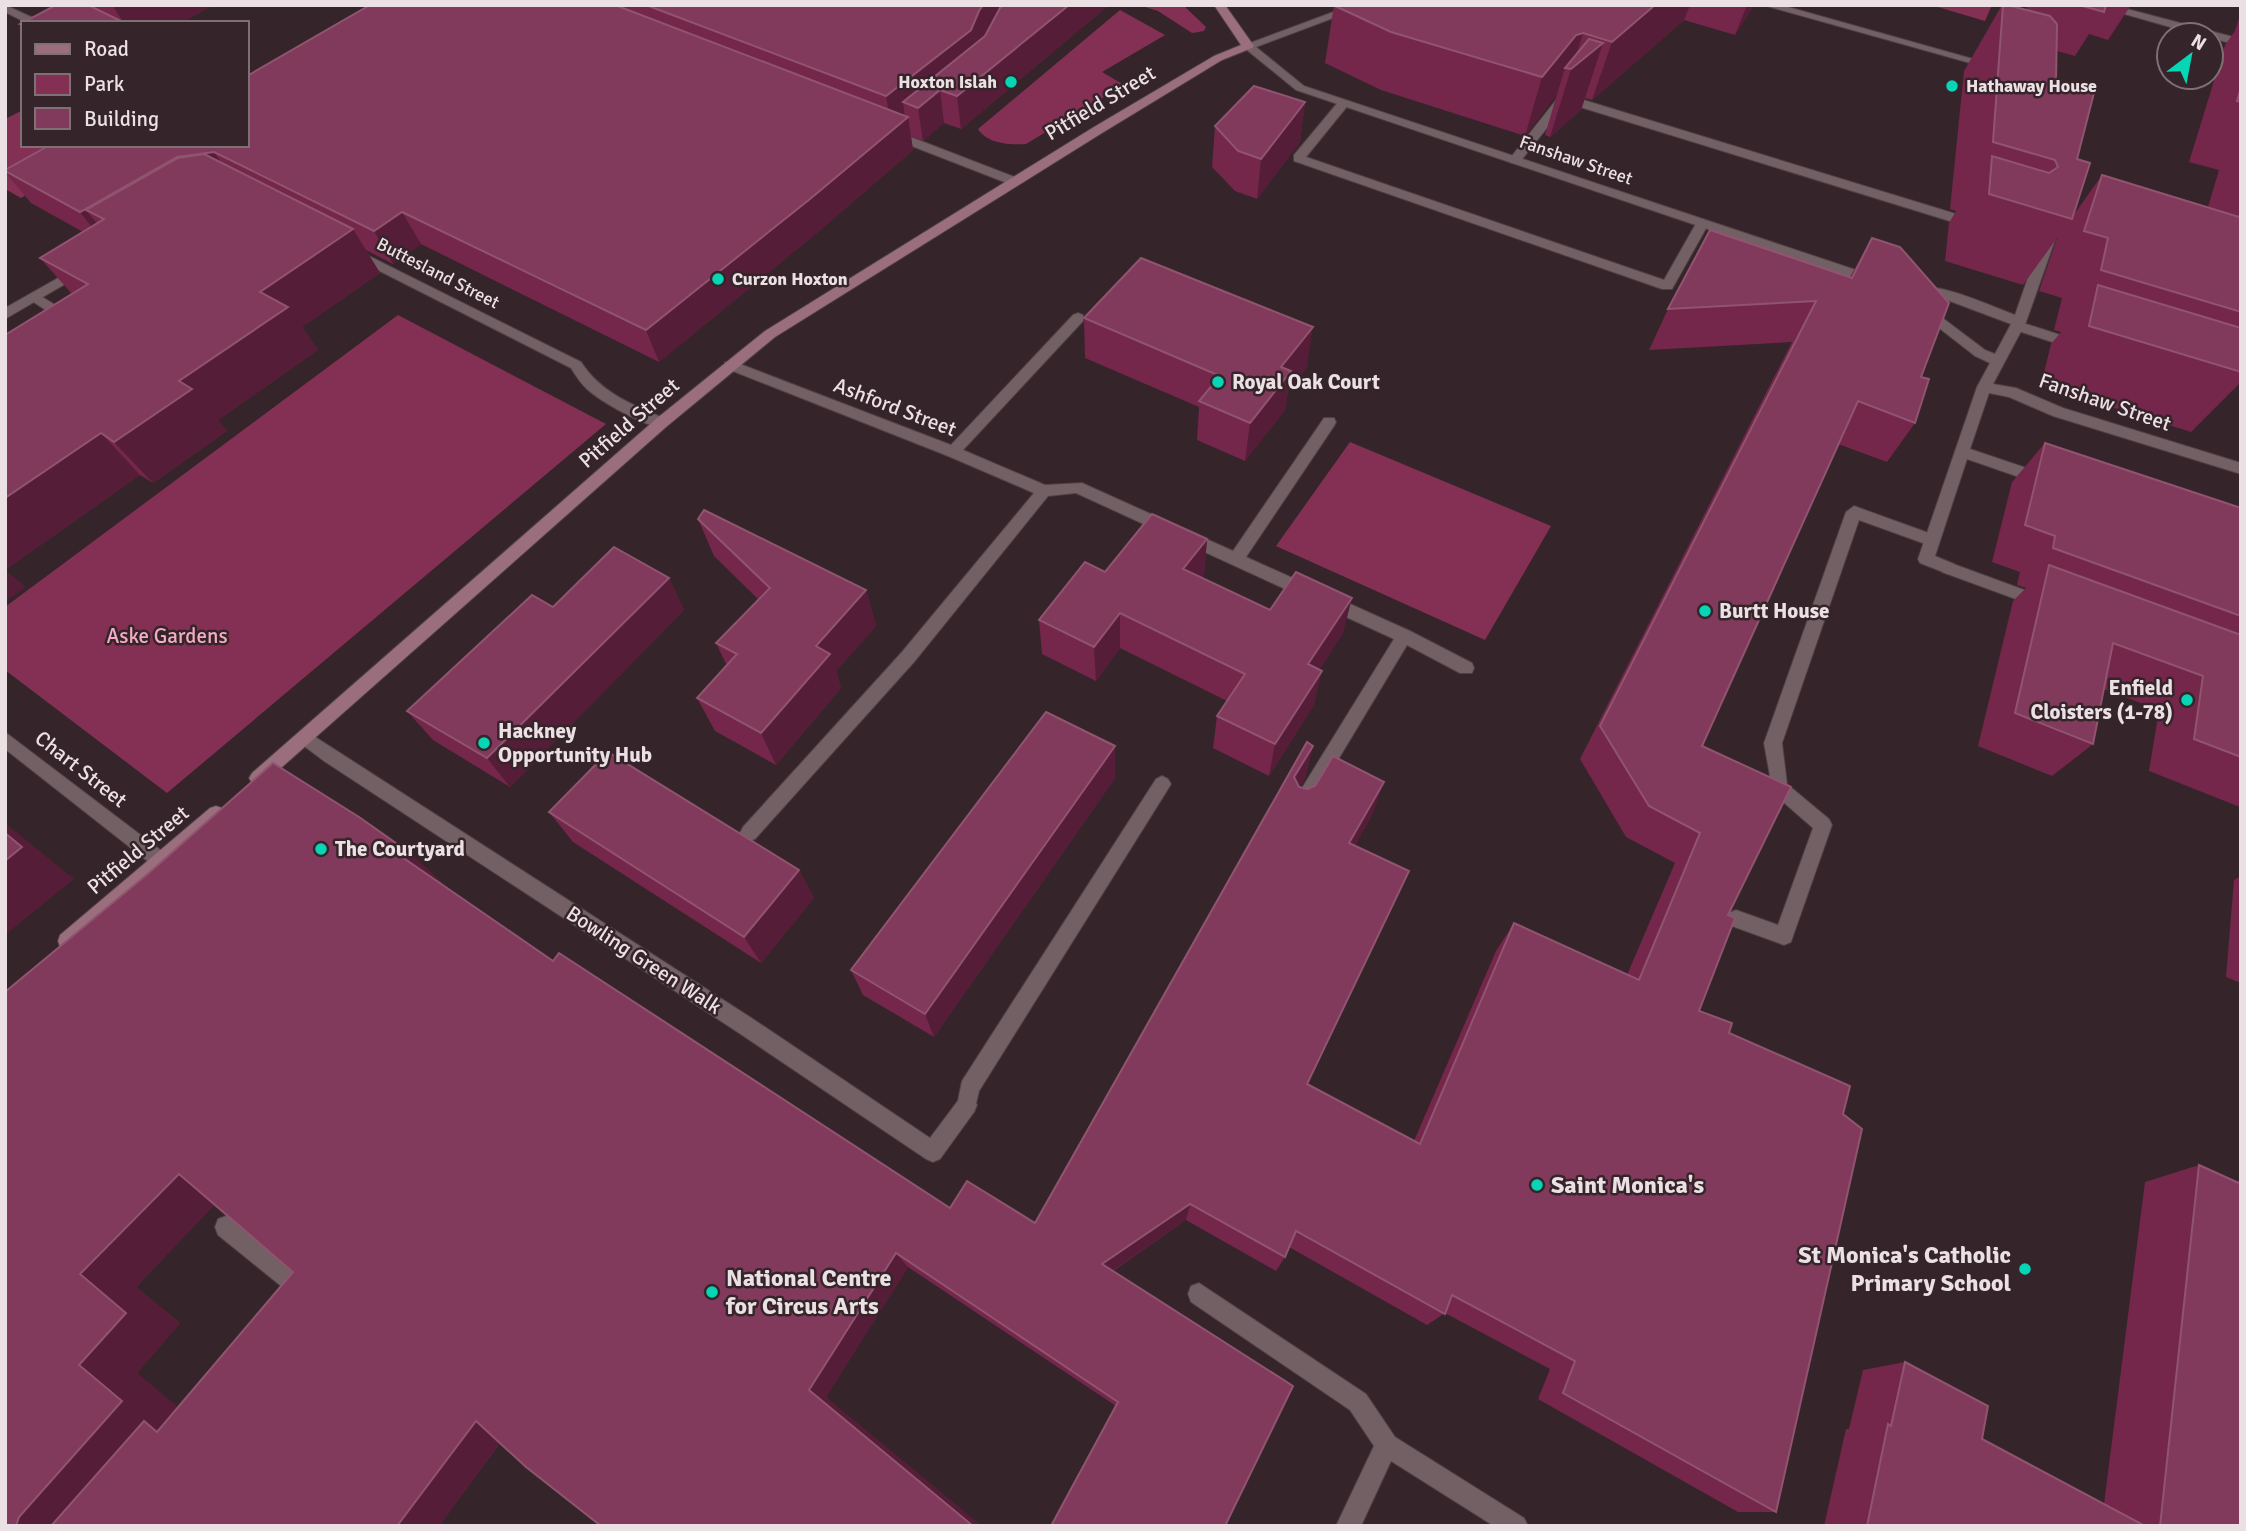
<svg xmlns="http://www.w3.org/2000/svg" width="2246" height="1531" viewBox="0 0 2246 1531" font-family="Signika,sans-serif">
<style>
.green{fill:#843054}
.lines{fill:none;stroke-linecap:round;stroke-linejoin:round}
.lane-casing{stroke:#4e4045;stroke-width:2}
.street-casing{stroke:#4e4045;stroke-width:2}
.secondary-casing{stroke:#4e4045;stroke-width:2}
.lane{fill:#726065;fill-rule:evenodd}
.street{fill:#726065;fill-rule:evenodd}
.secondary{fill:#9a6e7d;fill-rule:evenodd}
.wall{fill:#74264b;fill-rule:evenodd}
.shaded-wall{fill:#551d37}
.building{fill:#813a5b;stroke:#915470;stroke-width:2}
.poi-dot{fill:#06d5b6;stroke:#35252a;stroke-width:2.5}
.labels{text-anchor:middle;dominant-baseline:central;stroke-width:5;stroke-linejoin:round;paint-order:stroke}
.far-poi-label{font-size:18px;font-weight:bold;fill:#ebe0e4;stroke:#35252a;text-anchor:start}
.far-street-label{font-size:18px;fill:#ebe0e4;stroke:#35252a}
.street-label{font-size:21px;fill:#ebe0e4;stroke:#35252a}
.poi-label{font-size:21px;font-weight:bold;fill:#ebe0e4;stroke:#35252a;text-anchor:start}
.park-label{font-size:21px;fill:#f4abc4;stroke:#35252a}
.near-poi-label{font-size:24px;font-weight:bold;fill:#ebe0e4;stroke:#35252a;text-anchor:start}
</style>
<rect width="100%" height="100%" fill="#35252a"/>
<g class="green">
<path d="M1139,5H1183L1206,27L1204,31L1192,33L1158,11Z"/>
<path d="M1931,5H1992L1985,21Z"/>
<path d="M1120,10L1165,35L1102,72L1124,85L1026,144C1011,145 987,144 978,129Z"/>
<path d="M23,110V145H113L21,198L5,189V119Z"/>
<path d="M398,315L606,424L167,793L5,670V607Z"/>
<path d="M1350,442L1551,526L1485,640L1276,546Z"/>
</g>
<g class="lines">
<g class="lane-casing">
<g id="lane">
<path d="M5,5L40,21L41,23H27L5,12Z"/>
<path d="M1763,5H1781L1998,66L1988,68Z"/>
<path d="M2093,5H2112L2241,39V46L2211,38V35H2198Z"/>
<path d="M1564,94L1979,221L1980,224L1979,227H1969L1567,103L1519,163H1511V157L1560,95Z"/>
<path d="M1339,101L1349,104L1306,157L1664,280L1698,220L1703,219L1709,223L1672,289H1662L1294,161V155Z"/>
<path d="M34,292L75,317V323H65L29,299L27,296Z"/>
<path d="M1078,313L1083,315V321L963,450L1045,485L1082,483L1233,551L1324,418H1334L1336,422L1334,426L1246,557L1410,631L1472,663L1474,668L1472,673H1460L1407,645L1306,813L1300,815L1294,813L1291,807L1294,801L1394,639L1076,493L1048,496L914,662L755,839L749,841L743,839L740,833L743,827L902,652L1034,493L948,456L725,368V362H735L951,445L1073,315Z"/>
<path d="M2017,321L2082,342L2084,345L2077,350L2012,329V323Z"/>
<path d="M1854,506L1937,536L1939,540L1931,546L1859,520L1782,743L1787,784L1829,819L1832,825L1793,936L1791,942L1784,945L1729,925L1727,919L1729,913L1736,910L1778,925L1813,828L1773,793L1764,743L1846,512Z"/>
<path d="M1948,562L2046,598L2048,602L2040,608L1942,572L1940,568Z"/>
<path d="M1162,776L1168,779L1171,784L1168,789L979,1091L974,1112L967,1115L960,1112L957,1105L962,1081L1156,779Z"/>
<path d="M226,1216L234,1219L308,1280L311,1288L303,1302L295,1305L287,1302L286,1290L218,1235L215,1227L218,1219Z"/>
</g>
</g>
<g class="street-casing">
<g id="street">
<path d="M1352,5H1368L1256,47L1304,86L1877,277L1879,280L1877,283H1867L1296,90L1242,46Z"/>
<path d="M890,129L1020,179L1022,182L1016,186L1012,185L886,136L884,133Z"/>
<path d="M2048,236L2055,240L2026,322L1993,384L2016,388L2063,408L2241,463V474L2053,416L2009,397L1989,393L1970,449L2047,475L2050,479L2042,485L1967,459L1935,556L1954,564L1956,568L1948,574L1920,563L1918,559L1977,387L1990,363L1975,356L1916,310L1923,305L1928,307L1985,350L1995,354L2011,324L1939,297L1919,295L1912,291C1928,276 1995,308 2015,315L2041,240Z"/>
<path d="M353,248L581,362C601,393 633,405 666,419L668,423L666,427C651,431 600,401 588,390C581,384 576,376 571,368L348,255V249Z"/>
<path d="M81,265L88,269L86,272L5,319V308Z"/>
<path d="M306,731L753,1019L930,1138L960,1098L967,1095L974,1098L977,1105L974,1112L940,1159L933,1162L926,1159L739,1033L324,761L300,743L297,738L300,733Z"/>
<path d="M5,732L167,855L170,861L167,867L161,869L155,867L5,749Z"/>
<path d="M1199,1283L1366,1394L1395,1437L1524,1518L1528,1526H1494L1391,1461L1361,1526H1336L1374,1446L1350,1410L1191,1302L1188,1294L1191,1286Z"/>
</g>
</g>
<g class="secondary-casing">
<g id="secondary">
<path d="M1214,5H1225L1254,46L1252,48L1222,60L1102,133L775,337L666,427L264,783L258,786L252,783L249,778L252,773L656,419L765,331L1094,127L1214,56L1241,45Z"/>
<path d="M216,806L222,808L225,814L222,820L74,947L67,950L60,947L58,941L60,935L210,808Z"/>
</g>
</g>
<use href="#lane" class="lane"/>
<use href="#street" class="street"/>
<use href="#secondary" class="secondary"/>
</g>
<g class="wall">
<path d="M54,5H213L181,23H23V28L20,24L55,6Z"/>
<path d="M370,5H1109L961,129L944,123L923,141L911,136L913,150L818,232L659,362L421,244L393,264L366,250L380,273L302,327L318,350L218,420L227,431L153,483L140,475L5,570L72,294L40,258L83,232L31,203L5,172V170L247,145Z"/>
<path d="M1334,5H1754L1735,35L1684,20L1592,100L1585,98L1581,110L1550,137L1545,135L1557,94L1525,136L1381,90L1325,63Z"/>
<path d="M2002,5H2007L2026,10L2028,5H2131L2108,40L2089,34L2075,56L2057,51L2056,82L2077,159L2073,216L2102,175L2208,207L2219,170L2189,162L2225,45L2235,31L2241,12V382L2191,432L2041,385L2051,344L2061,332L2054,330L2062,298L2039,291L2057,238L2023,285L1945,261L1949,223L1956,211L1950,209L1964,71Z"/>
<path d="M1305,102L1300,142L1257,199L1235,191L1212,167L1215,126Z"/>
<path d="M1872,238L1921,377L1915,423L1887,462L1838,444L1702,746L1728,915L1699,1011L1843,1114L1776,1512H1738L1538,1399L1550,1369L1445,1313L1427,1325L1289,1247L1285,1257L1276,1271L1186,1220L1113,1271L1293,1386L1116,1406L908,1267L826,1397L500,1443L439,1526H5V992L410,853L442,883L441,884L553,961L950,1208L1035,1223L1313,746L1305,778L1300,787L1373,813L1355,845L1409,871L1308,1084L1414,1141L1496,951L1514,923L1627,975L1675,863L1626,837L1580,759L1792,342L1649,350L1668,309L1850,277ZM214,1205L293,1272L177,1407L137,1373L180,1323L136,1287Z"/>
<path d="M1084,318L1307,367L1288,390L1285,410L1245,461L1197,440L1199,407L1085,358Z"/>
<path d="M2045,443L2241,508V806L2240,807L2149,771L2159,710L2104,689L2093,744L2052,776L1978,746L2013,601L2026,588L2017,585L2020,572L1992,562L2012,482Z"/>
<path d="M698,519L866,590L876,626L836,671L841,688L776,765L715,731L697,698L727,666L716,643L758,599L714,556Z"/>
<path d="M1207,539L1204,575L1202,578L1270,610L1343,633L1319,670L1314,705L1269,776L1213,748L1217,716L1227,701L1120,648L1096,681L1042,654L1039,620L1105,572Z"/>
<path d="M669,578L684,610L510,787L433,740L407,711L553,607Z"/>
<path d="M1115,746V778L934,1037L863,995L851,970Z"/>
<path d="M549,812L799,870L814,898L761,963L573,842Z"/>
<path d="M2241,876V983L2226,977L2234,880Z"/>
<path d="M2199,1165L2234,1182L2241,1180V1526H1824L1846,1429H1849L1863,1370L1905,1362L1982,1439L2104,1504L2145,1182Z"/>
</g>
<g class="shaded-wall">
<path d="M119,5H213L181,23H124L114,8Z"/>
<path d="M983,5H1031L940,90L944,123L923,141L918,108L903,102L905,118L892,129L886,96Z"/>
<path d="M1069,5H1109L961,129L957,96Z"/>
<path d="M1655,5H1690L1684,20L1592,100L1612,42Z"/>
<path d="M1747,5H1754L1735,35Z"/>
<path d="M1583,33L1572,68L1603,43L1581,110L1550,137L1571,69L1565,68L1557,94L1525,136L1542,77L1576,35Z"/>
<path d="M1305,102L1300,142L1257,199L1261,159Z"/>
<path d="M908,117L913,150L818,232L659,362L646,330Z"/>
<path d="M214,152L236,184L86,210L112,242L106,245L80,212L177,157Z"/>
<path d="M402,212L421,244L393,264L374,231Z"/>
<path d="M353,229L380,273L302,327L318,350L218,420L227,431L153,483L114,442L179,381L260,292Z"/>
<path d="M1313,327L1307,367L1288,390L1285,410L1245,461L1250,423L1281,367Z"/>
<path d="M101,433L140,475L5,570V498Z"/>
<path d="M1207,539L1204,575L1181,605L1183,569Z"/>
<path d="M5,570L26,587L5,602Z"/>
<path d="M669,578L684,610L510,787L487,758Z"/>
<path d="M866,590L876,626L836,671L841,688L776,765L761,733L816,646Z"/>
<path d="M1352,598L1343,633L1301,698L1308,664Z"/>
<path d="M1120,613V648L1096,681L1094,647Z"/>
<path d="M1322,671L1314,705L1269,776L1275,744Z"/>
<path d="M1115,746V778L934,1037L925,1014Z"/>
<path d="M1313,746L1305,778L1287,809L1294,777Z"/>
<path d="M1384,782L1373,813L1339,873L1349,843Z"/>
<path d="M5,823L74,879L5,935Z"/>
<path d="M410,853L442,883L437,888L405,859Z"/>
<path d="M799,870L814,898L761,963L744,937Z"/>
<path d="M1409,871L1396,900L1298,1105L1307,1084Z"/>
<path d="M179,1174L227,1192L136,1287L180,1323L137,1373L178,1407L80,1526H16L80,1274Z"/>
<path d="M1190,1204L1186,1220L1103,1277L1102,1264Z"/>
<path d="M896,1253L908,1267L826,1397L982,1526H973L809,1390Z"/>
<path d="M476,1421L512,1426L439,1526H397Z"/>
</g>
<g class="building">
<path d="M56,5H88L125,23H23V25L20,24Z"/>
<path d="M370,5H615L908,117L810,199L646,330L402,212L374,231L214,152L177,157L80,212L5,171V170L50,145H247V76Z"/>
<path d="M646,5H983L979,11L971,30L886,96Z"/>
<path d="M1004,5H1069L957,96L940,90L918,108L903,102L985,36L1000,8Z"/>
<path d="M1333,5H1655L1612,42L1583,33L1576,35L1542,77L1391,32Z"/>
<path d="M2003,5H2007L2050,16L2057,24L2056,82L2094,93L2077,159L2090,163L2072,219L1989,194L1992,156L2049,173L2058,167L2055,160L1993,142Z"/>
<path d="M2079,5H2106L2104,12Z"/>
<path d="M1589,39L1603,43L1571,69L1565,68Z"/>
<path d="M1254,86L1305,102L1261,159L1238,151L1215,126Z"/>
<path d="M2241,88V102L2237,101Z"/>
<path d="M204,154L353,229L260,292L288,307L179,381L192,389L114,442L101,433L5,498V335L88,284L40,258L104,219L86,210L178,158Z"/>
<path d="M2102,175L2239,217L2241,211V312L2101,270L2108,238L2084,231Z"/>
<path d="M1710,230L1852,278L1872,238L1900,247L1949,303L1921,377L1929,379L1915,423L1858,401L1702,746L1791,787L1728,915L1735,918L1699,1011L1732,1023L1729,1033L1850,1086L1843,1114L1862,1129L1776,1512L1563,1393L1575,1361L1452,1295L1445,1314L1296,1231L1285,1257L1190,1204L1102,1264L1293,1386L1225,1526H1051L1118,1402L896,1253L809,1390L973,1526H601L526,1467L476,1421L397,1526H51L144,1421L157,1432L293,1272L179,1174L80,1274L126,1313L79,1365L122,1401L19,1517L16,1526H5V992L150,872L273,763L359,817L410,853L405,859L553,961L559,953L950,1208L967,1181L1035,1223L1307,742L1313,746L1294,777L1299,787L1307,789L1315,786L1333,756L1384,782L1349,843L1409,871L1307,1084L1420,1144L1514,923L1639,980L1700,833L1649,806L1600,726L1816,301L1668,309Z"/>
<path d="M1141,258L1313,327L1281,367L1291,371L1250,423L1199,401L1220,376L1084,318Z"/>
<path d="M2098,285L2241,328V372L2089,326Z"/>
<path d="M2045,443L2241,508V616L2053,548L2055,536L2025,525Z"/>
<path d="M704,510L866,590L816,646L830,654L761,733L697,698L737,654L716,643L770,588L698,519Z"/>
<path d="M1152,514L1207,539L1183,569L1270,610L1296,572L1352,598L1308,664L1322,671L1275,744L1217,716L1245,674L1120,613L1094,647L1039,620L1085,562L1105,572Z"/>
<path d="M614,547L669,578L487,758L407,711L532,595L553,607Z"/>
<path d="M2049,565L2241,635V757L2194,739L2203,676L2113,643L2093,744L2015,713Z"/>
<path d="M1046,712L1115,746L925,1014L851,970Z"/>
<path d="M608,752L799,870L744,937L549,812Z"/>
<path d="M5,833L22,847L5,861Z"/>
<path d="M2199,1165L2241,1184V1526H2160Z"/>
<path d="M1905,1362L1988,1406L1982,1439L2145,1526H1867L1888,1424L1891,1426Z"/>
</g>
<g class="poi-dot">
<circle cx="1011" cy="82" r="7"/>
<circle cx="1952" cy="86" r="7"/>
<circle cx="718" cy="279" r="7"/>
<circle cx="1218" cy="382" r="7"/>
<circle cx="1705" cy="611" r="7"/>
<circle cx="2187" cy="700" r="7"/>
<circle cx="484" cy="743" r="7"/>
<circle cx="321" cy="849" r="7"/>
<circle cx="1537" cy="1185" r="7"/>
<circle cx="2025" cy="1269" r="7"/>
<circle cx="712" cy="1292" r="7"/>
</g>
<g class="labels">
<g class="far-poi-label">
<text x="997" y="82" text-anchor="end">Hoxton Islah</text>
<text x="1966" y="86">Hathaway House</text>
<text x="732" y="279">Curzon Hoxton</text>
</g>
<g class="far-street-label">
<text transform="translate(1576 160) rotate(19)">Fanshaw Street</text>
<text transform="translate(438 273) rotate(27)">Buttesland Street</text>
</g>
<g class="street-label">
<text transform="translate(1100 103) rotate(-31)">Pitfield Street</text>
<text transform="translate(2105 402) rotate(19)">Fanshaw Street</text>
<text transform="translate(895 407) rotate(21)">Ashford Street</text>
<text transform="translate(629 423) rotate(-41)">Pitfield Street</text>
<text transform="translate(81 769) rotate(38)">Chart Street</text>
<text transform="translate(138 850) rotate(-40)">Pitfield Street</text>
<text transform="translate(644 960) rotate(33)">Bowling Green Walk</text>
</g>
<g class="poi-label">
<text x="1232" y="382">Royal Oak Court</text>
<text x="1719" y="611">Burtt House</text>
<text x="2173" y="688" text-anchor="end">Enfield<tspan x="2173" dy="24">Cloisters (1-78)</tspan></text>
<text x="498" y="731">Hackney<tspan x="498" dy="24">Opportunity Hub</tspan></text>
<text x="335" y="849">The Courtyard</text>
</g>
<g class="park-label">
<text x="167" y="636">Aske Gardens</text>
</g>
<g class="near-poi-label">
<text x="1551" y="1185">Saint Monica's</text>
<text x="2011" y="1255" text-anchor="end">St Monica's Catholic<tspan x="2011" dy="28">Primary School</tspan></text>
<text x="726" y="1278">National Centre<tspan x="726" dy="28">for Circus Arts</tspan></text>
</g>
</g>
<rect width="2246" height="1531" fill="none" stroke="#ebe0e4" stroke-width="14"/>
<rect x="21" y="21" width="228" height="126" fill="#35252a" stroke="#7e7074" stroke-width="2"/>
<rect x="35" y="44" width="35" height="10" fill="#9a6e7d" stroke="#7e7074" stroke-width="2"/>
<text x="84" y="56" font-size="21" fill="#ebe0e4">Road</text>
<rect x="35" y="74" width="35" height="21" fill="#843054" stroke="#7e7074" stroke-width="2"/>
<text x="84" y="91" font-size="21" fill="#ebe0e4">Park</text>
<rect x="35" y="108" width="35" height="21" fill="#813a5b" stroke="#7e7074" stroke-width="2"/>
<text x="84" y="126" font-size="21" fill="#ebe0e4">Building</text>
<g transform="translate(2190 56) rotate(32)"><circle r="33" fill="#35252a" stroke="#7e7074" stroke-width="2"/>
<path d="M0-5L12 26L0 18L-12 26Z" fill="#06d5b6"/>
<text y="-10" font-size="19" font-weight="bold" text-anchor="middle" fill="#ebe0e4">N</text>
</g>
</svg>
